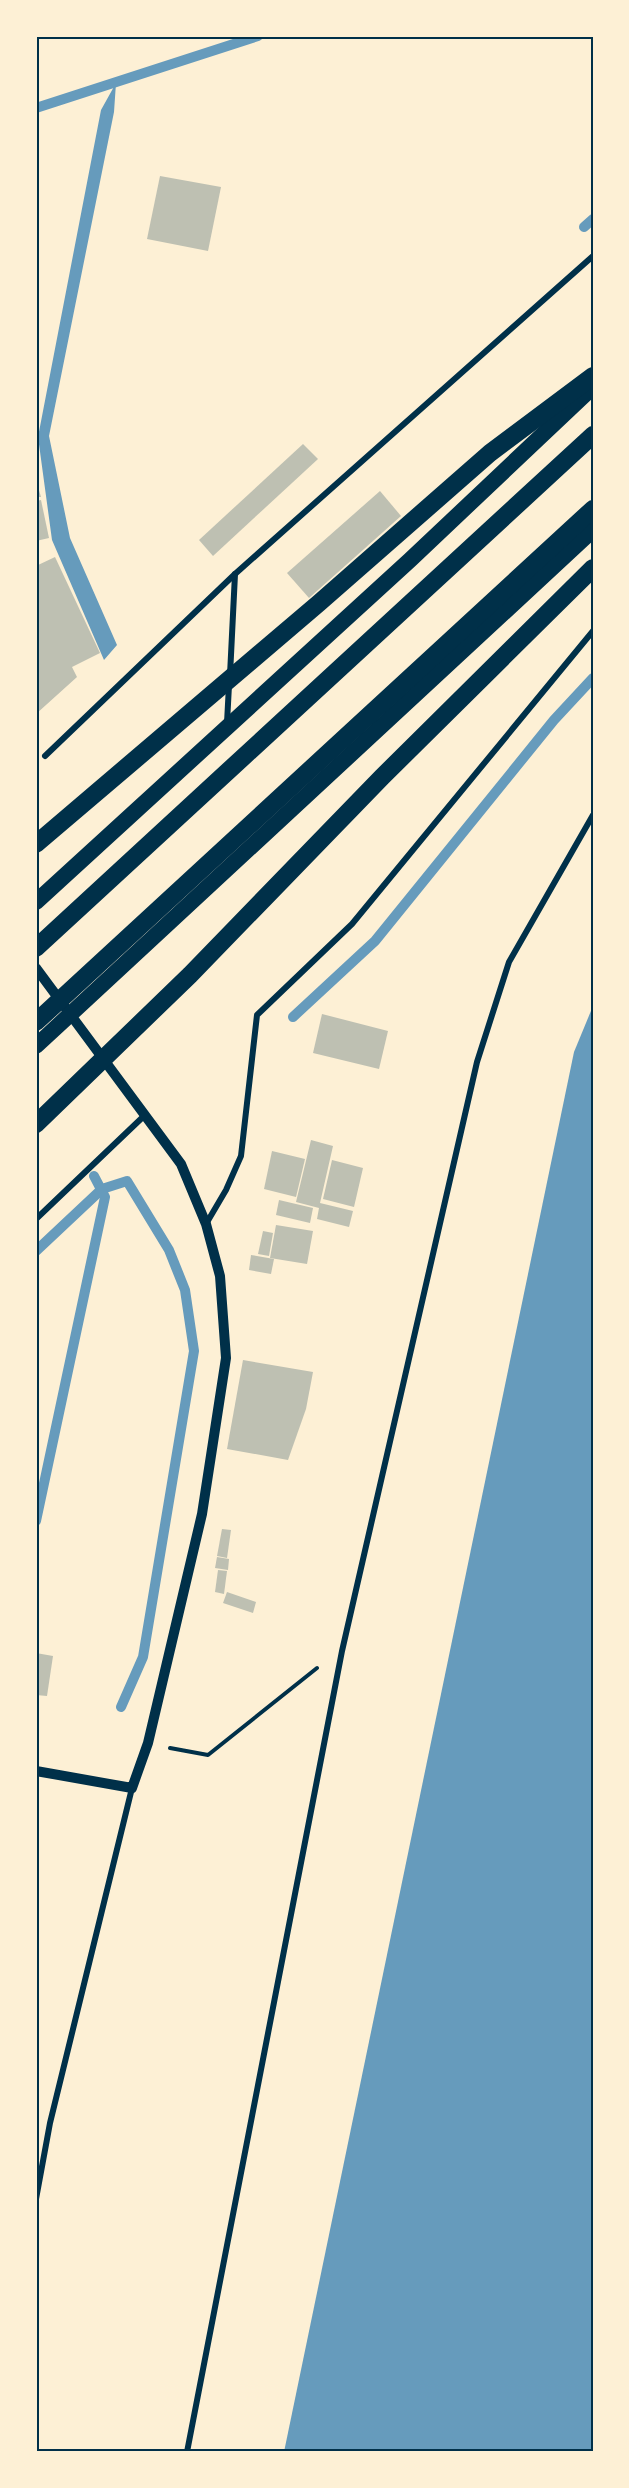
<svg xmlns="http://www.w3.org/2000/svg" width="629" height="2488" viewBox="0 0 629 2488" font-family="Manrope,sans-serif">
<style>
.water{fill:#669bbc}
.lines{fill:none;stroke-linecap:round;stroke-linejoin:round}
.stream{stroke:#669bbc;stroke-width:10}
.building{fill:#bec0b2}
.path{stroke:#003049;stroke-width:4}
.minor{stroke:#003049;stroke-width:6}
.tertiary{stroke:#003049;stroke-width:10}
.trunk{stroke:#003049;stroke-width:16}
.motorway{stroke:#003049;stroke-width:18}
.neatline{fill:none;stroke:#003049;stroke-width:2}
</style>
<rect width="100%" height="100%" fill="#fdf0d5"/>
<g class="water">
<path d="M116,83L114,112L49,436L70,538L117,645L104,660L52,540L38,437L101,110Z"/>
<path d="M593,1006V2452H284L574,1052Z"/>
</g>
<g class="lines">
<g class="stream">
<path d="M36,108L258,36"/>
<path d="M584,227L593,219"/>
<path d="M293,1017L375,941L554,720L593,678"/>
<path d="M36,1251L102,1189L127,1181L169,1250L185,1290L194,1351L143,1657L121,1707"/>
<path d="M36,1521L105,1197L94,1176"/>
</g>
</g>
<g class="building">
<path d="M160,176L221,187L208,251L147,239Z"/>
<path d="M303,444L318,459L213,556L199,540Z"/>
<path d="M36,480L41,497H36Z"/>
<path d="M380,491L401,516L309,598L287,573Z"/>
<path d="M41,500L49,538L36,541V501Z"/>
<path d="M55,557L100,653L72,667L77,677L36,714V566Z"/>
<path d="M322,1014L388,1031L379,1069L313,1053Z"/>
<path d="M311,1140L333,1146L320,1203L353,1211L349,1227L317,1219L319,1208L296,1202Z"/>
<path d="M272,1151L305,1159L296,1197L264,1189Z"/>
<path d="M332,1160L363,1168L354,1207L323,1199Z"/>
<path d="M279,1200L313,1208L310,1223L276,1215Z"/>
<path d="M276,1225L313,1231L307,1264L270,1258Z"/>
<path d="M263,1231L273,1233L269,1256L258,1254Z"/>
<path d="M251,1255L274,1259L271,1274L249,1270Z"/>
<path d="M243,1360L313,1372L306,1409L288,1460L227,1449Z"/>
<path d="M222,1529L231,1530L227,1558L217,1556Z"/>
<path d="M217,1557L229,1559L228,1570L215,1568Z"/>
<path d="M218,1570L227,1571L224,1594L215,1592Z"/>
<path d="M227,1592L256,1602L253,1613L223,1603Z"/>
<path d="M36,1653L53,1656L47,1696L36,1695Z"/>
</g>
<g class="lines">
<path class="path" d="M170,1748L208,1755L317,1668"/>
<g class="minor">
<path d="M230,675L235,574"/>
<path d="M227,723L229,685"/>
<path d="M45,756L235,574L593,256"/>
<path d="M36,1219L145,1115"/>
<path d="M206,1224L226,1190L241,1156L257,1015L352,924L593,631"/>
<path d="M36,2199L50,2123L132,1788"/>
<path d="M187,2452L342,1651L477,1062L509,962L593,815"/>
</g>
<path class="tertiary" d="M36,968L181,1164L206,1224L220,1276L226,1358L202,1514L148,1743L132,1788L36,1771"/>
<g class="trunk">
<path d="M36,902L410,560L593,387"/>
<path d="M36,1046L593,530"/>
</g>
<g class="motorway">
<path d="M36,844L319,603L490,453L593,376"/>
<path d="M36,948L593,435"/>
<path d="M36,1022L593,509"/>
<path d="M36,1124L190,975L382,777L593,568"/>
</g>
</g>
<rect width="629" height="2488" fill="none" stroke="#fdf0d5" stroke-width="75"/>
<rect x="38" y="38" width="554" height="2412" class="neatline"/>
</svg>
